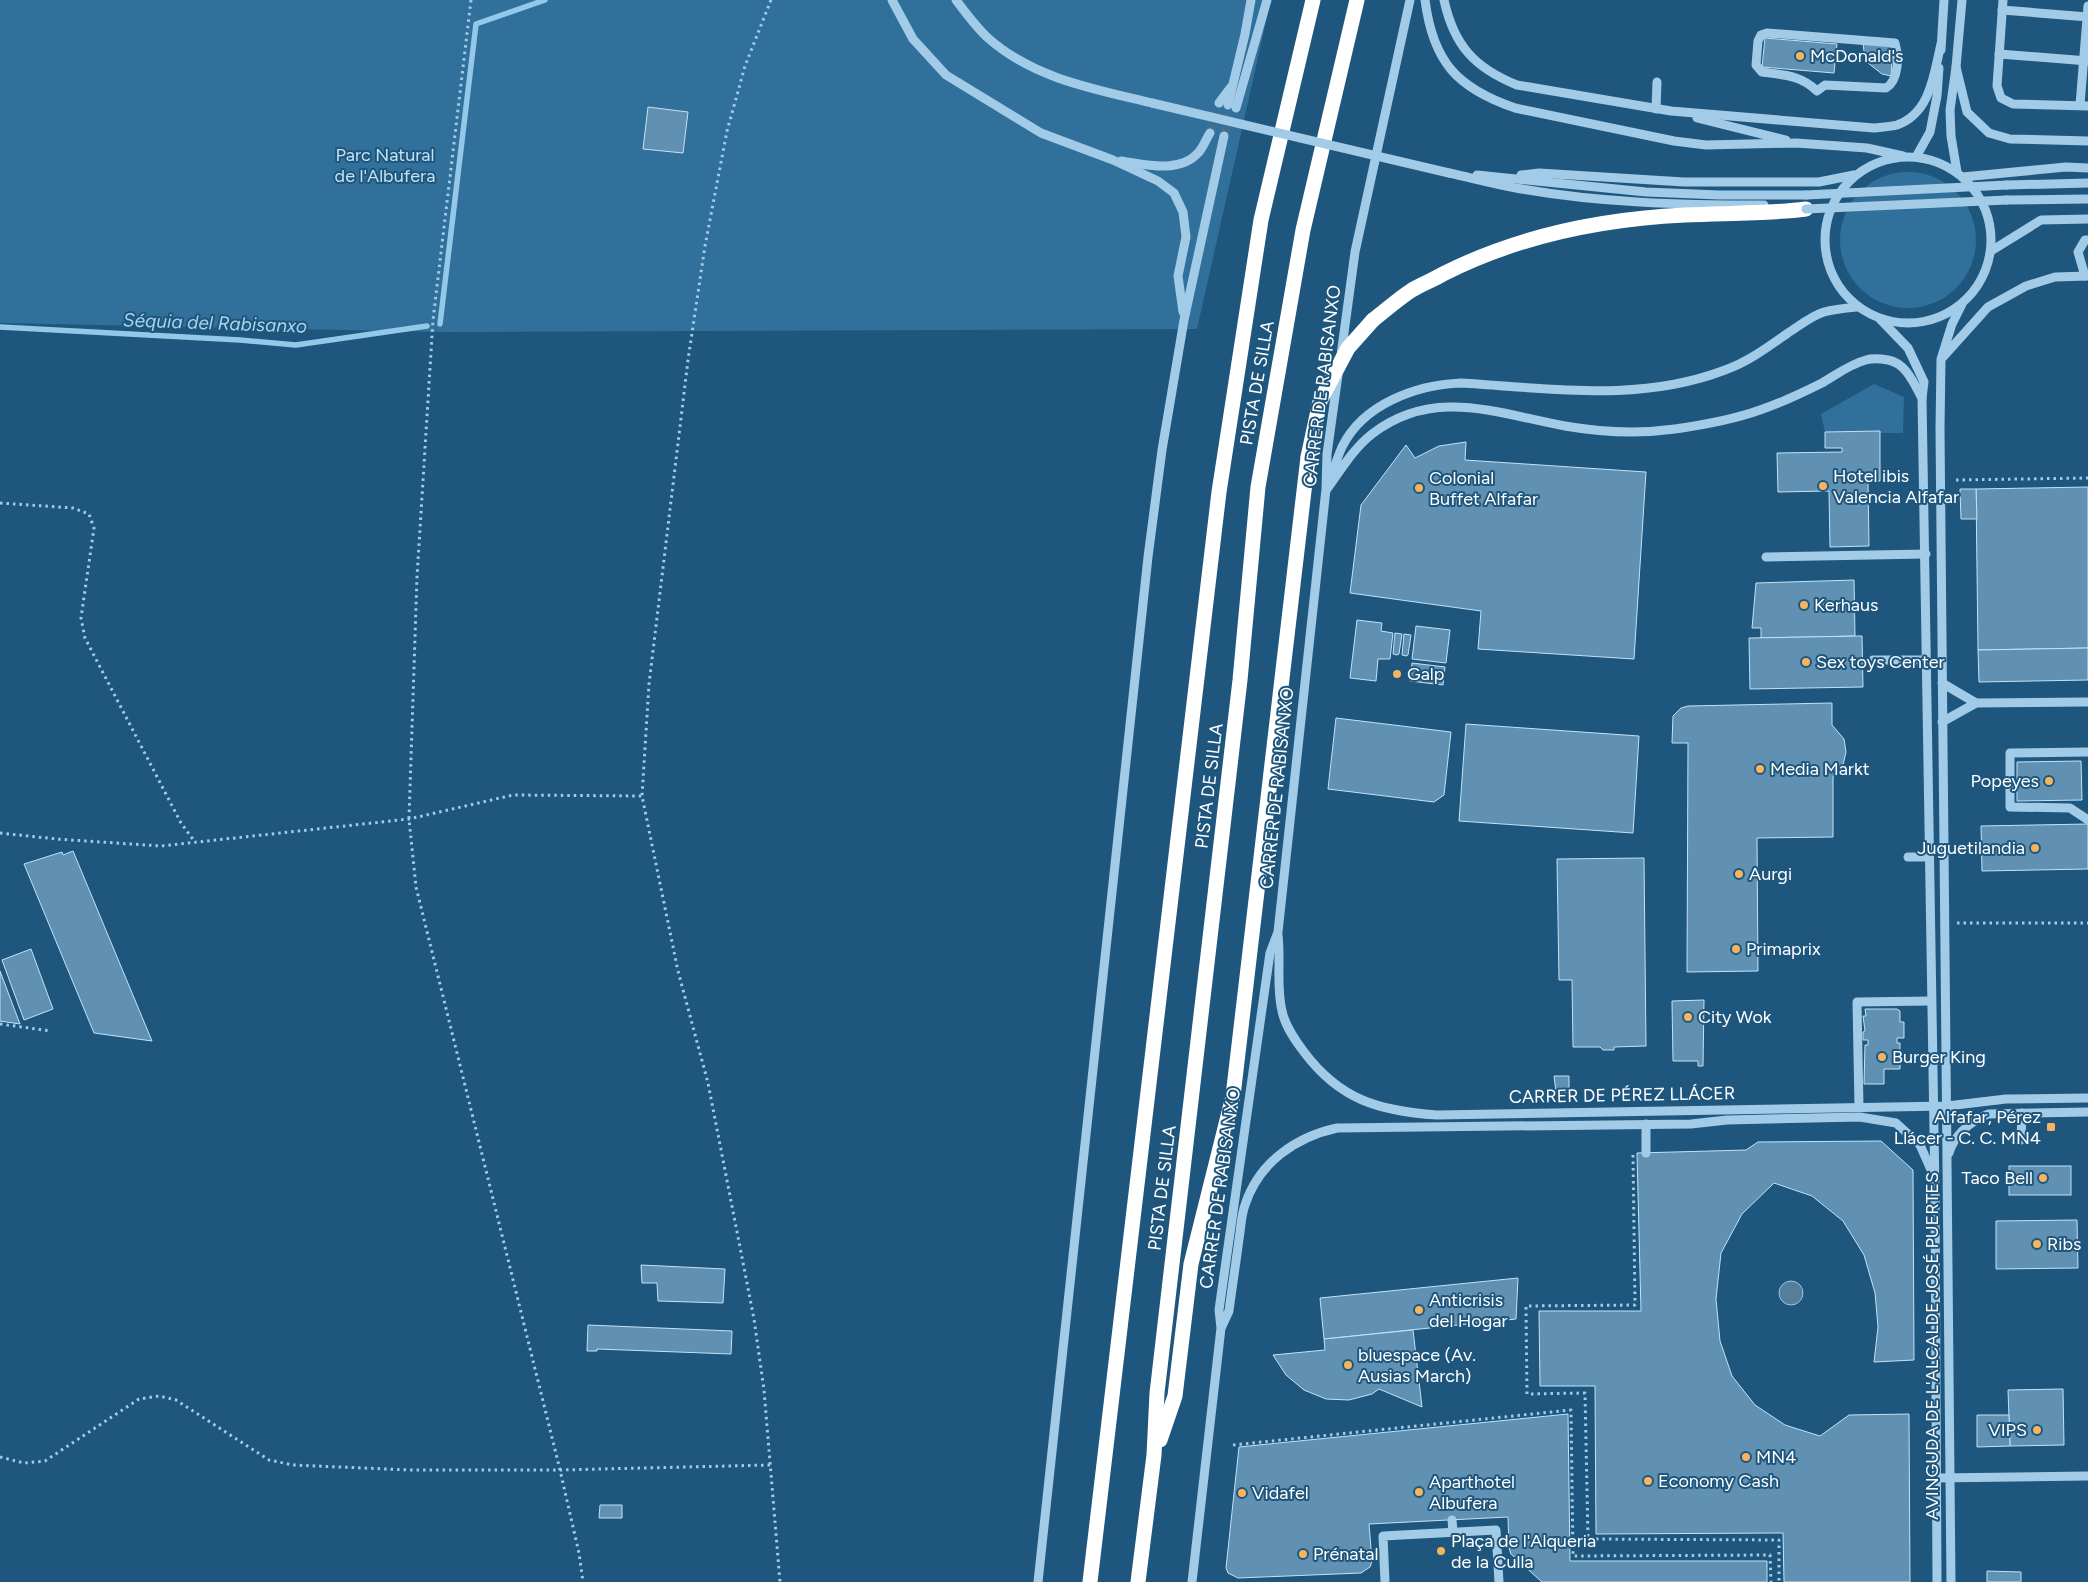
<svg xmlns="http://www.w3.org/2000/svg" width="2088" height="1582" viewBox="0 0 2088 1582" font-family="Figtree,sans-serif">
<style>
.green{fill:#31709b}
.water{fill:#557e9a;stroke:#94c8e9}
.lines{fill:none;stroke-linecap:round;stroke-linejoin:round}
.stream{stroke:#94c8e9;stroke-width:5.5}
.building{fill:#6091b2;stroke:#c4e2f6}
.minor-tunnel{stroke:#406f90;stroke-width:9;stroke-dasharray:9 4.5;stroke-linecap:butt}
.path{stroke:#a1cbe7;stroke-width:3;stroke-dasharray:2.5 4;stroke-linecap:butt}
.minor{stroke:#a1cbe7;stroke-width:9}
.highway{stroke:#fff;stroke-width:15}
.minor-bridge{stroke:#a1cbe7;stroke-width:9}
.highway-bridge{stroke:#fff;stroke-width:15}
.poi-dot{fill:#f6b460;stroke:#1e567d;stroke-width:2}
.labels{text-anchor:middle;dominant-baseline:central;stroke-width:4;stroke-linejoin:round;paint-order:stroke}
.poi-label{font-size:18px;fill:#fff;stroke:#1e567d;text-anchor:start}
.park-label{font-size:18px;fill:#c4e2f6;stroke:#1e567d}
.street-label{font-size:18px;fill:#fff;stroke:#1e567d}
.water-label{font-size:19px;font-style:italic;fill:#acd5ef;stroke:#1e567d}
</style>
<rect width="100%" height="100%" fill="#1e567d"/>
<g class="green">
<path d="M0,0H1271L1197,329L445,332L0,323Z"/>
<circle cx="1908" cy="240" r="68"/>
<path d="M1874,384L1904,397L1903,433H1880L1879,431L1825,432L1821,414Z"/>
</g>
<circle class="water" cx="1791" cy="1293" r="12"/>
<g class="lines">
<g class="stream">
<path d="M440,324L476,24L545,0"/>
<path d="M0,327L240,340L296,345L427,326"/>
</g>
</g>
<g class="building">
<path d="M1765,38L1837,44L1834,73L1762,67Z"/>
<path d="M1863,42L1893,45L1891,76L1882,74L1868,63L1864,52Z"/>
<path d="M648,107L688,112L683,153L643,149Z"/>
<path d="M1880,431V481H1868L1869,546L1830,547L1829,491L1778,492L1777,453L1842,452V448H1825V432Z"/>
<path d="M1466,442L1465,460L1646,472L1634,659L1478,649L1481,611L1350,593L1361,505L1406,445L1415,458L1439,446Z"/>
<path d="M2088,487V648L1978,650L1976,489Z"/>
<path d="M1960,489H1976L1977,519H1961Z"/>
<path d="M1854,580L1855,636L1761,638V628H1752L1756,583Z"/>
<path d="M1357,620L1382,623L1381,631L1393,633L1390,659H1378L1376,681L1350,678Z"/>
<path d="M1416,626L1450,630L1446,663L1412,659Z"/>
<path d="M1395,633L1402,634L1399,654L1397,655L1393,654Z"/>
<path d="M1404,634L1411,635L1408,655L1406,656L1402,655Z"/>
<path d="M1862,636L1863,687L1750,689L1749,638Z"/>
<path d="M2088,648V680L1979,682L1978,650Z"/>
<path d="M1412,663L1445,667L1443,685L1410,681Z"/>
<path d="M1832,703V725L1844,739L1846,752L1843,765L1833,777V837L1757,838L1758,971L1687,972L1688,743H1672L1673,716L1681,708L1688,706Z"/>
<path d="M1336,718L1451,732L1444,795L1434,802L1328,789Z"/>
<path d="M1466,724L1639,736L1633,833L1459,821Z"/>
<path d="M2081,761L2082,800L2017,801V762Z"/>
<path d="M2088,824V869L1982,871L1981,826Z"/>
<path d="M73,851L152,1041L94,1033L24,864L62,852L63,855Z"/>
<path d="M1644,858L1646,1046L1614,1047V1050H1603L1600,1047H1573L1572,980H1559L1557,859Z"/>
<path d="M31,949L53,1009L24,1020L2,960Z"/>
<path d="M0,971L20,1024L0,1021Z"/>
<path d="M1704,1000L1703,1066H1698V1061H1673L1672,1001Z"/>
<path d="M1865,1009H1897L1900,1011V1022H1904V1038H1897V1043H1900V1069H1884V1084H1864L1865,1045H1868V1040H1863V1032L1865,1031L1863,1016H1866Z"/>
<path d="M1554,1076H1569V1093L1556,1092Z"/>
<path d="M1881,1141L1913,1170L1914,1360L1874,1362L1878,1327L1875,1293L1864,1255L1843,1221L1812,1196L1774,1183L1742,1214L1721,1253L1716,1299L1720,1341L1732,1376L1755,1405L1785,1425L1820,1436L1849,1415L1909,1414L1910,1582H1784L1783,1533L1596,1534L1595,1386H1540L1539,1311H1641L1637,1153L1746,1150L1758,1142Z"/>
<rect x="2009" y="1166" width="62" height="29"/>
<path d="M2077,1220L2078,1268L1996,1269V1221Z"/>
<path d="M641,1265L725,1269L723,1303L658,1301L657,1283H642Z"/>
<path d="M1518,1278L1516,1319L1324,1339L1320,1298Z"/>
<path d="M588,1325L732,1331L731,1354L597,1349V1351H587Z"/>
<path d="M1413,1330L1422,1407L1379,1389L1372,1394L1349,1400L1326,1399L1304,1390L1286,1375L1273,1355L1325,1350L1324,1339Z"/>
<path d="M2063,1389L2064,1445L2010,1446L2008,1390Z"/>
<path d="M1568,1414L1570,1561H1767V1582H1542L1511,1554L1509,1548L1508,1517L1369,1524L1372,1561L1370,1567L1361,1573L1238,1578L1228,1573L1226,1568L1239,1447Z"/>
<path d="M1977,1415H2009L2010,1446L1977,1447Z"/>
<path d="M600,1505H622V1518H599Z"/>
<path d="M1987,1571L2021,1572V1582H1987Z"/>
</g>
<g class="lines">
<g class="minor-tunnel">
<path d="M1210,133L1219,103"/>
<path d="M1224,136L1228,105"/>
</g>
<g class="path">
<path d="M471,0L433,320L417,577L409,819L416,887L560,1470L579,1553L583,1582"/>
<path d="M771,0L745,66L727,131L705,246L688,360L649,684L642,796L678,971L708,1083L754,1319L764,1390L780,1582"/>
<path d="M1956,480L2088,478"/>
<path d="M0,503L73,508L89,514L94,528L81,618L85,638L181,823L195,842"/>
<path d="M0,833L56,839L161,846L409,819L513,795L642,796"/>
<path d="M1957,923H2088"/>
<path d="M0,1024L51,1031"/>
<path d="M1633,1155L1635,1305L1526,1306L1527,1394L1585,1393L1588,1539L1779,1540V1582"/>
<path d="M1233,1445L1571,1410L1573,1556L1770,1555L1771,1582"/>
<path d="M0,1457L24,1463L45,1461L139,1399L159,1396L176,1400L269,1460L293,1465L410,1470H560L770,1465"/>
</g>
<g class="minor">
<path d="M892,0L913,39L946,75L1041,133L1113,160L1158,181L1174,193L1183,212L1186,237L1178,276L1183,312"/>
<path d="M956,0C966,13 976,27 988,38C1034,79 1095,89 1152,103"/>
<path d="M1425,0C1433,62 1457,88 1515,108L1674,141L1706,145L1796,143L1825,145L1867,148L1903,156"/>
<path d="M1444,0C1454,46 1475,68 1517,85L1671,111L1874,128C1881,127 1890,127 1897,125C1931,113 1934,73 1941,44"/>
<path d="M2003,0L1997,86L2001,98L2013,104L2088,106"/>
<path d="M2002,10L2088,17"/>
<path d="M1767,33L1895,43C1899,57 1899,80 1886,88L1825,85L1817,91C1801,75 1783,75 1762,72L1756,65L1758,41L1761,35Z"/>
<path d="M1941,50L1944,0"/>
<path d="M1999,54L2088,61"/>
<path d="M1956,67L1967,112L1989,133L2010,139L2088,141"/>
<path d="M1219,103L1231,87"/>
<path d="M1228,105L1245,34L1251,0"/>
<path d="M2080,105L2088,6"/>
<path d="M1236,108L1267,0"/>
<path d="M1656,109L1657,82"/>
<path d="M1697,118L1786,140"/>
<circle cx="1908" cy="240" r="83"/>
<path d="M1916,157L1930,132L1937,96L1939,68"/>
<path d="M1121,161C1144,164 1179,174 1198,153C1203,148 1206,139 1210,133"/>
<path d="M1957,172L1951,136L1950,110L1956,67L1962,0"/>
<path d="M1449,173C1472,178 1494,184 1516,188C1598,203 1682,205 1764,205"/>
<path d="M1477,175L1646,192L1719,195H1806"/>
<path d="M1521,175L1539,173L1684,182H1819L1854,175"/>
<path d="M1963,177L2066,167L2088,168"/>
<path d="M2007,185L2088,183"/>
<path d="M2007,200L2088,199"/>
<path d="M1991,251L2041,220L2088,219"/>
<path d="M2085,276L2078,252L2085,240H2088"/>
<path d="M1880,319L1908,348L1924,382L1922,398L1935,1192L1937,1582"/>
<path d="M1341,355L1355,252L1410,0"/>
<path d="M1943,357L1988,307L2026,286L2055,277L2088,276"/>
<path d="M1330,480C1334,469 1337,458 1342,447C1363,404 1416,385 1461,383C1550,388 1639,403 1725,370C1748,362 1768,347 1788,333C1799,326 1811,316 1824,312C1835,309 1847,308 1858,307"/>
<path d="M1327,489C1341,470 1353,449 1372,434C1434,386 1498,414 1565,426C1600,432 1639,434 1675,429C1703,425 1732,420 1760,410C1781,403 1802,393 1822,383C1836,375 1850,364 1866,360C1872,358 1882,359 1888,360C1906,363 1914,384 1922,398"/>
<path d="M1766,557L1926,554"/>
<path d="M1873,660H1927"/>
<path d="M1942,683L1976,703"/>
<path d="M1942,722L1976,703L2088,702"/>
<path d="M2088,820L2070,808L2010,807V753L2088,752"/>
<path d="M1908,857H1929"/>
<path d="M1278,935C1281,960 1276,986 1282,1011C1285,1026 1295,1040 1304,1052C1340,1100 1379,1111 1437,1115L1947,1106L2006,1099L2088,1098"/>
<path d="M1859,1107L1857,1002L1931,1001"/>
<path d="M1646,1124V1153"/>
<path d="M2021,1140L2022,1113"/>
<path d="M1949,1153C1955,1133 1970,1122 1988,1114L2088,1112"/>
<path d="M1222,1326L1229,1311C1232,1287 1236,1263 1239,1239C1241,1228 1241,1215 1245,1205C1259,1162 1296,1137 1337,1128L1691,1124L1727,1120L1860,1117L1896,1123L1920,1145L1932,1172"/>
<path d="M1936,1478L2088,1476"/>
<path d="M1452,1520L1453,1532"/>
<path d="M1038,1582L1148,557L1162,450L1184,320L1224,136"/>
<path d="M1192,1582L1221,1328L1219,1310L1270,953L1278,932L1326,489L1327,454L1338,375"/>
<path d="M1385,1582L1383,1536L1496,1530L1499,1582"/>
<path d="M1951,1582L1940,429L1941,359L1952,324L1962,304"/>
</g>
<g class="highway">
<path d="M1373,320C1386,310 1398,299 1412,290C1422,284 1433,280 1443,274C1518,236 1601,219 1685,215C1725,213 1766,214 1806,209"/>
<path d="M1160,1440L1175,1396L1191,1264L1233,1096L1308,457"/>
<path d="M1090,1582L1219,492L1261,220L1313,0"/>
<path d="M1138,1582L1154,1455L1157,1393L1240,680L1258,487L1303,230L1357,0"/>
</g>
<g class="minor-bridge">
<path d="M1152,103L1449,173"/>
<path d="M1806,195L2007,185"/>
<path d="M1806,209L2007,200"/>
</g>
<path class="highway-bridge" d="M1308,457L1320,401L1348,348L1373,320"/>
</g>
<g class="poi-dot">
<circle cx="1800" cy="56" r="5"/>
<circle cx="1823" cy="486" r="5"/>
<circle cx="1419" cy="488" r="5"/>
<circle cx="1804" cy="605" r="5"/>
<circle cx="1806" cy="662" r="5"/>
<circle cx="1397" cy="674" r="5"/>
<circle cx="1760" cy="769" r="5"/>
<circle cx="2049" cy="781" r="5"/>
<circle cx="2035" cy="848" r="5"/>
<circle cx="1739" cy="874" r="5"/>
<circle cx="1736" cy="949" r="5"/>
<circle cx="1688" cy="1017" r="5"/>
<circle cx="1882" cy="1057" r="5"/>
<rect x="2046" y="1122" width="10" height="10" rx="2.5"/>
<circle cx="2043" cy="1178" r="5"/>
<circle cx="2037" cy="1244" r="5"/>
<circle cx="1419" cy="1310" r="5"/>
<circle cx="1348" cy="1365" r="5"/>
<circle cx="2037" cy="1430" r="5"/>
<circle cx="1746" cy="1457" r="5"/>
<circle cx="1648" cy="1481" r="5"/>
<circle cx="1419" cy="1492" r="5"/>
<circle cx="1242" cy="1493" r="5"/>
<circle cx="1441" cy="1551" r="5"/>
<circle cx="1303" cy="1554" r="5"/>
</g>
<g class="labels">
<g class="poi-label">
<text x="1810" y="56">McDonald's</text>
<text x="1833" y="476">Hotel ibis<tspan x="1833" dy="21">Valencia Alfafar</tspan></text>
<text x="1429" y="478">Colonial<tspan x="1429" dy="21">Buffet Alfafar</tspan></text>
<text x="1814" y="605">Kerhaus</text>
<text x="1816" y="662">Sex toys Center</text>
<text x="1407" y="674">Galp</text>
<text x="1770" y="769">Media Markt</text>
<text x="2039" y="781" text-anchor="end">Popeyes</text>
<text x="2025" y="848" text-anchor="end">Juguetilandia</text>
<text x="1749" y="874">Aurgi</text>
<text x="1746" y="949">Primaprix</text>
<text x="1698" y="1017">City Wok</text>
<text x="1892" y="1057">Burger King</text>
<text x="2041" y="1117" text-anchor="end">Alfafar, Pérez<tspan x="2041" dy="21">Llácer - C. C. MN4</tspan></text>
<text x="2033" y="1178" text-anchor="end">Taco Bell</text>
<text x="2047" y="1244">Ribs</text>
<text x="1429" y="1300">Anticrisis<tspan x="1429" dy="21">del Hogar</tspan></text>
<text x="1358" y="1355">bluespace (Av.<tspan x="1358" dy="21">Ausias March)</tspan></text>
<text x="2027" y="1430" text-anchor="end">VIPS</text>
<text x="1756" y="1457">MN4</text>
<text x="1658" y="1481">Economy Cash</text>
<text x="1429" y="1482">Aparthotel<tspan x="1429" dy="21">Albufera</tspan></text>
<text x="1252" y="1493">Vidafel</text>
<text x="1451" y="1541">Plaça de l'Alqueria<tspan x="1451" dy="21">de la Culla</tspan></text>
<text x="1313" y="1554">Prénatal</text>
</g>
<g class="park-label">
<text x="385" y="155">Parc Natural<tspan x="385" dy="21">de l'Albufera</tspan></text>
</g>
<g class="street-label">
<text transform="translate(1257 383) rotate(-80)">PISTA DE SILLA</text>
<text transform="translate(1322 386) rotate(-83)">CARRER DE RABISANXO</text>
<text transform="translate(1209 786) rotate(-83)">PISTA DE SILLA</text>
<text transform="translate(1277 788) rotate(-84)">CARRER DE RABISANXO</text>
<text transform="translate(1622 1095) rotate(-1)">CARRER DE PÉREZ LLÁCER</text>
<text transform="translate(1162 1188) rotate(-83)">PISTA DE SILLA</text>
<text transform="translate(1220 1188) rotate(-82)">CARRER DE RABISANXO</text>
<text transform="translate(1932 1346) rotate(-90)">AVINGUDA DE L'ALCALDE JOSÉ PUERTES</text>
</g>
<g class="water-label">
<text transform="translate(215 323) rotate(2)">Séquia del Rabisanxo</text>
</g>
</g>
</svg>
